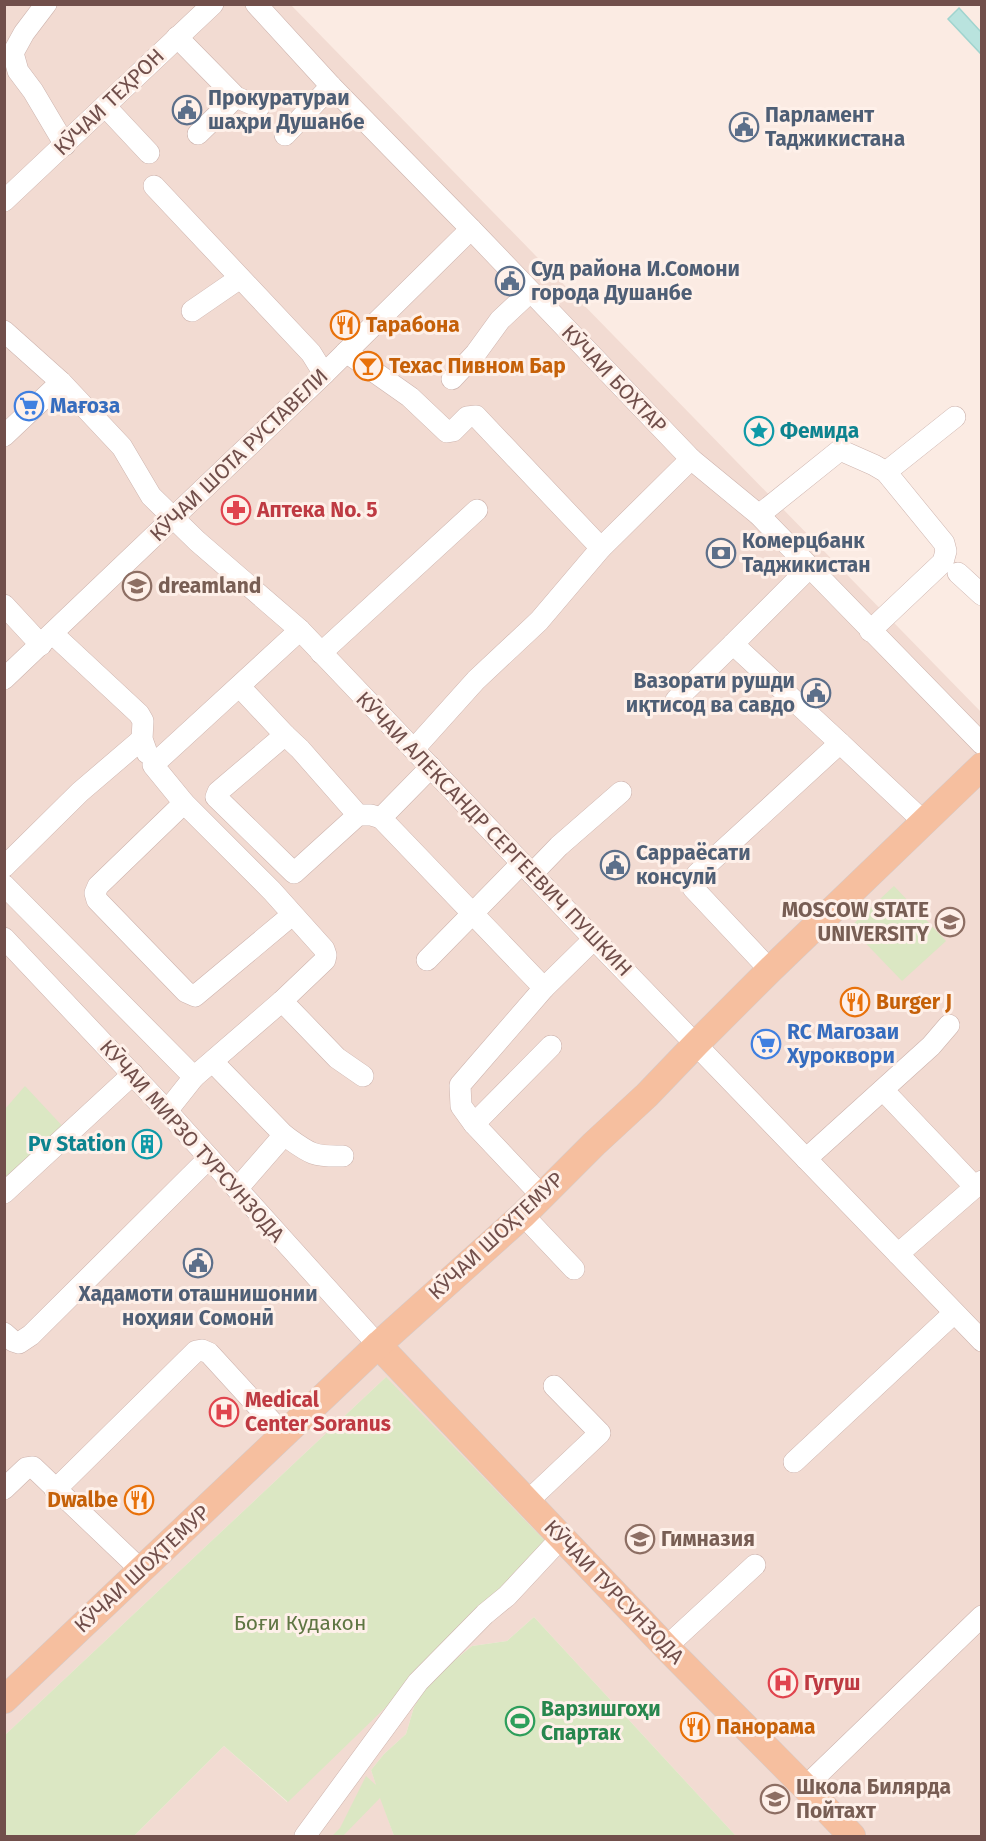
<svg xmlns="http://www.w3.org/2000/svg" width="986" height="1841" viewBox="0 0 986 1841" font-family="'Fira Sans',sans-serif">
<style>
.residential{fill:#f2dbd2}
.green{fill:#dbe7c3}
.water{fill:#b9e3de;stroke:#a0d4cf;stroke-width:1.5}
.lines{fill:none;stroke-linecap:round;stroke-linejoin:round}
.minor-casing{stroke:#cdb3ad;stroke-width:22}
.major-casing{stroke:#d4cac9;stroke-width:28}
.minor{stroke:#fff;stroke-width:21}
.major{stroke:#f6bf9f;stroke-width:27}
.labels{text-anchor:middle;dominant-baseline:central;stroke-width:6;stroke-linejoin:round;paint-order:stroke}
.service-label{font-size:21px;font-weight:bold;fill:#4e5e75;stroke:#fef0e9;text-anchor:start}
.street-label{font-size:21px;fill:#714f4b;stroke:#fef0e9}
.food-label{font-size:21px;font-weight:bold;fill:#c56008;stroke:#fef0e9;text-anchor:start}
.shop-label{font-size:21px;font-weight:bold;fill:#366cbe;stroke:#fef0e9;text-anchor:start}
.culture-label{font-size:21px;font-weight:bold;fill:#0d838f;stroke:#fef0e9;text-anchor:start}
.health-label{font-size:21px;font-weight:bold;fill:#be3a42;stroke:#fef0e9;text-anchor:start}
.education-label{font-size:21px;font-weight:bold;fill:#785e54;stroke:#fef0e9;text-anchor:start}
.park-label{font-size:21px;fill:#5f7643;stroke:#fef0e9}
.leisure-label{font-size:21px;font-weight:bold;fill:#27864d;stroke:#fef0e9;text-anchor:start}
</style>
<rect width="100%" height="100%" fill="#fbebe3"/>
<path class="residential" d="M5,5H291L981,712V1836H736L534,1617L507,1641L472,1646L445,1668L414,1707L406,1734L384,1754L371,1770L394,1836H134L224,1746L287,1802L386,1377L5,1735Z"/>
<g class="green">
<path d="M894,886L946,941L902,981L850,927Z"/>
<path d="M25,1086L67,1131L13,1183L5,1175V1109Z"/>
<path d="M386,1377L551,1547L288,1802L224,1746L134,1836H5V1735Z"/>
<path d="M534,1617L736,1836H394L380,1798L343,1836H332L340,1828L366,1776L376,1785L371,1770L384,1754L406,1734L414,1707L427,1686L445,1668L472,1646L507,1641Z"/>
</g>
<path class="water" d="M959,8L981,32V54L948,19Z"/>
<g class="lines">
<g class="minor-casing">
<g id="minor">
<path d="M46,4L24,33L13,53L18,71L33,91L65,145"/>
<path d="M256,4L331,86L471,229L691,459L759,515L982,744"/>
<path d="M177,37L236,97L259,107"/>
<path d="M105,106L149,153"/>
<path d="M198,134L236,97"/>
<path d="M285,135L331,86"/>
<path d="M154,186L311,353L324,374"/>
<path d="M4,201L213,4"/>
<path d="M192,311L240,278"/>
<path d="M4,331L61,382L122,447L151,496L197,541L300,630L594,939L982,1341"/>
<path d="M346,352L410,397L447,432L453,431L467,417L476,416L601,548"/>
<path d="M452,379L476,353L500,320L530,292"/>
<path d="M4,436L61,382"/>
<path d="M886,472L955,417"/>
<path d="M759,515L840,450L874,465L886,472L944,543L946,551L943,562L870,631"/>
<path d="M809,568L733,644L840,743"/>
<path d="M958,573L982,595"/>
<path d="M4,605L41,645"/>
<path d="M53,634L139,714L143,721L142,739L147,753"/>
<path d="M321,653L477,510"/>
<path d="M4,679L324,374L471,229"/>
<path d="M240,687L285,735"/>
<path d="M676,700L733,644"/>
<path d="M414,749L476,680L539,621L601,548L691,459"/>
<path d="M431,767L381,818L544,988"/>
<path d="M184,803L98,886L95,893L97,900L186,992L195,996L292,915"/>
<path d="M358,815L300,749L285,735L218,792L216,797L294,873L358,815H371L381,818"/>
<path d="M4,867L80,792L142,739"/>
<path d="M532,874L559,846L621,792"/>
<path d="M4,885L194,1077"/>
<path d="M4,938L167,1111L378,1345"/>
<path d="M427,960L522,863"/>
<path d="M770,970L693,888V881L697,874L840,743L924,822"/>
<path d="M282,1001L337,1058L363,1076"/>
<path d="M213,1062L284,1135L237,1189"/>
<path d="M883,1090L975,1187"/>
<path d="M167,1111L194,1077L282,1001L325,960L326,955L324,949L272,891L184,803L153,765L300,630"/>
<path d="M474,1124L551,1046"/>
<path d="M284,1135C309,1153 312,1157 343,1156"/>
<path d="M806,1159L931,1046L949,1025"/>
<path d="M4,1193L133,1074"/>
<path d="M541,1195L474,1124L461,1106L460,1085L544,988L594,939"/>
<path d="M523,1215L574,1269"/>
<path d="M898,1254L982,1181"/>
<path d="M4,1333L13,1341L19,1343L31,1335L209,1158"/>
<path d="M794,1462L954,1313"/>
<path d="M4,1489L26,1468L33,1467L141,1570"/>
<path d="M55,1490L196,1351L202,1350L209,1353L284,1435"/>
<path d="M528,1501L600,1433L554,1386"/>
<path d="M666,1647L755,1565"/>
<path d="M805,1787L982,1616"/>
<path d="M305,1836L418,1682L485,1614L507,1596L562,1537"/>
</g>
</g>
<g class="major-casing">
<g id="major">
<path d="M378,1345L666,1647L805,1787L852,1836"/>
<path d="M4,1700L378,1345L523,1215L594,1144L647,1095L696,1044L770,970L982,766"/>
</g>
</g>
<use href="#minor" class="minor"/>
<use href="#major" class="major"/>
</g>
<defs>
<g id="civic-ring" transform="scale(1.5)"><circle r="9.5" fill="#fef0e9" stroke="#5c6f8a" stroke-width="1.5"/><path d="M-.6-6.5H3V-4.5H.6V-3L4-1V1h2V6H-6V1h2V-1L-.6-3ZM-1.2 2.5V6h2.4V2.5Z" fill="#5c6f8a"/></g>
<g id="restaurant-ring" transform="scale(1.5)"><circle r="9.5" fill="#fef0e9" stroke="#e8710a" stroke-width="1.5"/><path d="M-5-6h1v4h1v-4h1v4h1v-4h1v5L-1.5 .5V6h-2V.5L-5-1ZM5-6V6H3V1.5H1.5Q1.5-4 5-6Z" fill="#e8710a"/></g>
<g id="bar-ring" transform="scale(1.5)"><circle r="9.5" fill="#fef0e9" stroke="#e8710a" stroke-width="1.5"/><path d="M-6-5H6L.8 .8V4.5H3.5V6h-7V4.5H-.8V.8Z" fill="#e8710a"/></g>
<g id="supermarket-ring" transform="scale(1.5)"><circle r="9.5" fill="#fef0e9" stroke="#3f7fe0" stroke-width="1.5"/><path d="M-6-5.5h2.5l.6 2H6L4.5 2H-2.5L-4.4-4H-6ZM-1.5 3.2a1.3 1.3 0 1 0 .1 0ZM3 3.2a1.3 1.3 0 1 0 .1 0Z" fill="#3f7fe0"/></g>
<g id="sight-ring" transform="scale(1.5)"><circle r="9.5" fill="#fef0e9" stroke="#0f9aa8" stroke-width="1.5"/><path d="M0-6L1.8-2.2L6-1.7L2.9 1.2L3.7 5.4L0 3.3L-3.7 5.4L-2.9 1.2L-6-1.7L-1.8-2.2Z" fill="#0f9aa8"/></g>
<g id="pharmacy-ring" transform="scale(1.5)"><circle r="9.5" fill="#fef0e9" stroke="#e0444e" stroke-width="1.5"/><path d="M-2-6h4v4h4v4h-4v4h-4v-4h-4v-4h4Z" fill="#e0444e"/></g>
<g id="bank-ring" transform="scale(1.5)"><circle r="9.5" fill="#fef0e9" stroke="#5c6f8a" stroke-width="1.5"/><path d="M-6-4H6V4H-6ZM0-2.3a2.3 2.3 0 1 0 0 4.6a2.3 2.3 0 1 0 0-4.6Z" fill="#5c6f8a"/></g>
<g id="school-ring" transform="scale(1.5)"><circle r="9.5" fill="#fef0e9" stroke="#8d6e63" stroke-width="1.5"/><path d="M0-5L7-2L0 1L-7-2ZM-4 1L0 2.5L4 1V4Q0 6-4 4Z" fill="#8d6e63"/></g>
<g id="university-ring" transform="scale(1.5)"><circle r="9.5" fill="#fef0e9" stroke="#8d6e63" stroke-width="1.5"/><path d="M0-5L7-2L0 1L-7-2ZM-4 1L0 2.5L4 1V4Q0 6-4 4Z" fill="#8d6e63"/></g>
<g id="building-ring" transform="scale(1.5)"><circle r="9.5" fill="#fef0e9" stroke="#0f9aa8" stroke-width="1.5"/><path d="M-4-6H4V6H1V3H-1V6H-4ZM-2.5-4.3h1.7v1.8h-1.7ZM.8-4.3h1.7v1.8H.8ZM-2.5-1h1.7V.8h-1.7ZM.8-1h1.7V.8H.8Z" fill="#0f9aa8"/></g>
<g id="hospital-ring" transform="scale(1.5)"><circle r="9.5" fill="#fef0e9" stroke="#e0444e" stroke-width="1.5"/><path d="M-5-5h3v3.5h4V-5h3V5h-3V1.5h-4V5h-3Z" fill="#e0444e"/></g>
<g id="stadium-ring" transform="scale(1.5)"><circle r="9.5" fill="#fef0e9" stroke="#2e9e5b" stroke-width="1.5"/><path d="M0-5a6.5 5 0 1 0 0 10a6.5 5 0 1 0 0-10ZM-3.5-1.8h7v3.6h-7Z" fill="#2e9e5b"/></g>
</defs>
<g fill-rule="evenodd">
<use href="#civic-ring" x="187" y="110"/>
<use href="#civic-ring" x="744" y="127"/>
<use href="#civic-ring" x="510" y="281"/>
<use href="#restaurant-ring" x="345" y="325"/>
<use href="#bar-ring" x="368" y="366"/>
<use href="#supermarket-ring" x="29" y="406"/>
<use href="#sight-ring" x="759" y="431"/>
<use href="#pharmacy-ring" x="236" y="510"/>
<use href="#bank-ring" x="721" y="553"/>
<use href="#school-ring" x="137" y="586"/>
<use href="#civic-ring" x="816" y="693"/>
<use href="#civic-ring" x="615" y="865"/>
<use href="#university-ring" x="950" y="922"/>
<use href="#restaurant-ring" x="855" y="1002"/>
<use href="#supermarket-ring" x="766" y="1044"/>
<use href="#building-ring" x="147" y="1144"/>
<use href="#civic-ring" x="198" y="1263"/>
<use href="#hospital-ring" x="224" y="1412"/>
<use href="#restaurant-ring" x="139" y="1500"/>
<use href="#school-ring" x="640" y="1539"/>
<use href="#hospital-ring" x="783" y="1683"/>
<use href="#stadium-ring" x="520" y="1721"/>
<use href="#restaurant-ring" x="695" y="1727"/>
<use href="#school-ring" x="775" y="1799"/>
</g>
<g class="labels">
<g class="service-label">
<text x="208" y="98">Прокуратураи<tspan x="208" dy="24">шаҳри Душанбе</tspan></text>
<text x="765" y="115">Парламент<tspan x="765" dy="24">Таджикистана</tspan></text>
<text x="531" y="269">Суд района И.Сомони<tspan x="531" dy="24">города Душанбе</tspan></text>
<text x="742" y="541">Комерцбанк<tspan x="742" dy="24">Таджикистан</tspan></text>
<text x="795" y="681" text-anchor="end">Вазорати рушди<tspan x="795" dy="24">иқтисод ва савдо</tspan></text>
<text x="636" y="853">Сарраёсати<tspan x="636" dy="24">консулӣ</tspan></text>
<text x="198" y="1294" text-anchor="middle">Хадамоти оташнишонии<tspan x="198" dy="24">ноҳияи Сомонӣ</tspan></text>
</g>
<g class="street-label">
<text transform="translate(109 102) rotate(-44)">КӮЧАИ ТЕҲРОН</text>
<text transform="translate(614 379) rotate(46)">КӮЧАИ БОХТАР</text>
<text transform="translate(239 455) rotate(-44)">КӮЧАИ ШОТА РУСТАВЕЛИ</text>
<text transform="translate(494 834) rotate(46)">КӮЧАИ АЛЕКСАНДР СЕРГЕЕВИЧ ПУШКИН</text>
<text transform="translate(192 1141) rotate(48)">КӮЧАИ МИРЗО ТУРСУНЗОДА</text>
<text transform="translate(496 1236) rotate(-43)">КӮЧАИ ШОҲТЕМУР</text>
<text transform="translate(142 1569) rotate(-43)">КӮЧАИ ШОҲТЕМУР</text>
<text transform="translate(614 1592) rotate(46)">КӮЧАИ ТУРСУНЗОДА</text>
</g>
<g class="food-label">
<text x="366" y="325">Тарабона</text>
<text x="389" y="366">Техас Пивном Бар</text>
<text x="876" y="1002">Burger J</text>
<text x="118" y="1500" text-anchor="end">Dwalbe</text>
<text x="716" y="1727">Панорама</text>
</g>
<g class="shop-label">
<text x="50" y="406">Мағоза</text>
<text x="787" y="1032">RC Магозаи<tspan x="787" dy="24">Хуроквори</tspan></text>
</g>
<g class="culture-label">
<text x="780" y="431">Фемида</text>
<text x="126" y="1144" text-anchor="end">Pv Station</text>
</g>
<g class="health-label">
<text x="257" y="510">Аптека No. 5</text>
<text x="245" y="1400">Medical<tspan x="245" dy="24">Center Soranus</tspan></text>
<text x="804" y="1683">Гугуш</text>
</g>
<g class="education-label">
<text x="158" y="586">dreamland</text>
<text x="929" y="910" text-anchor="end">MOSCOW STATE<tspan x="929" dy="24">UNIVERSITY</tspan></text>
<text x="661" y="1539">Гимназия</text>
<text x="796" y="1787">Школа Билярда<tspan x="796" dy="24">Пойтахт</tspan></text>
</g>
<g class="park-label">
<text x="300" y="1623">Боғи Кудакон</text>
</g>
<g class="leisure-label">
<text x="541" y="1709">Варзишгоҳи<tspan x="541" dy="24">Спартак</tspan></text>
</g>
</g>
<rect width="986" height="1841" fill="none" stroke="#714f4b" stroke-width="12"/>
</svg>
